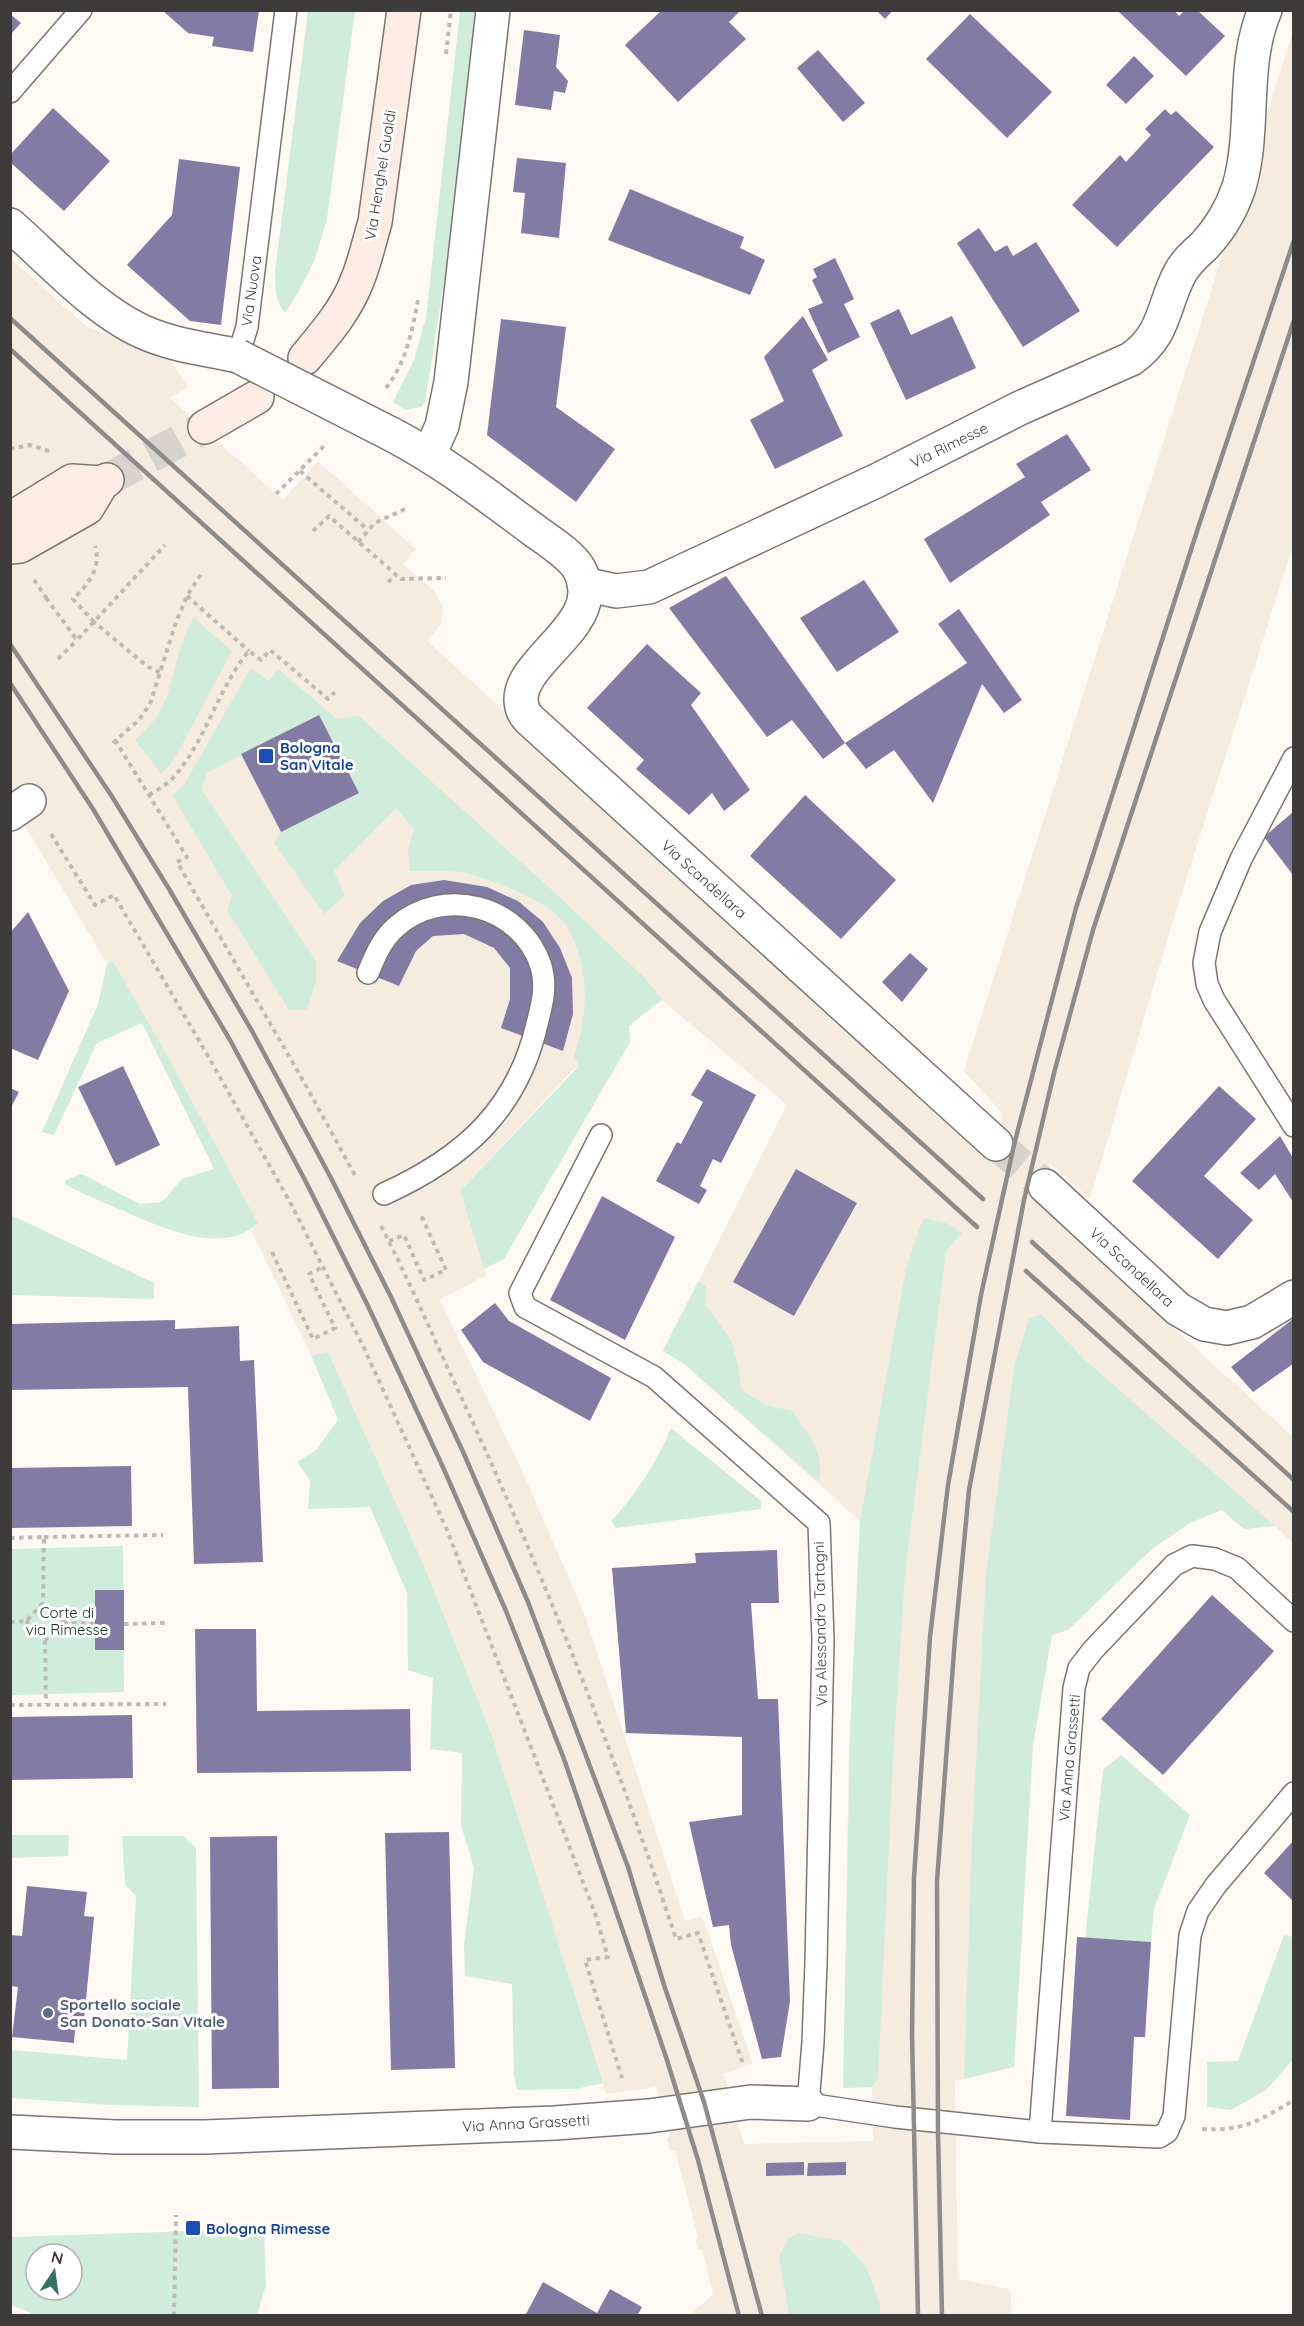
<svg xmlns="http://www.w3.org/2000/svg" width="1304" height="2326" viewBox="0 0 1304 2326" font-family="Quicksand,sans-serif">
<style>
.built{fill:#f5ecdf;fill-rule:evenodd}
.green{fill:#d0eddb;fill-rule:evenodd}
.building{fill:#827ba3}
.lines{fill:none;stroke-linecap:round;stroke-linejoin:round}
.minor-tunnel{stroke:#d8d3ce;stroke-width:33;stroke-dasharray:33 16;stroke-linecap:butt}
.secondary-tunnel{stroke:#d8d3ce;stroke-width:33;stroke-dasharray:33 16;stroke-linecap:butt}
.service-casing{stroke:#7a7671;stroke-width:24}
.minor-casing{stroke:#7a7671;stroke-width:36}
.secondary-casing{stroke:#7a7671;stroke-width:36}
.path{stroke:#bebab6;stroke-width:4;stroke-dasharray:4.5 4.5;stroke-linecap:butt}
.service{stroke:#fff;stroke-width:21}
.minor{stroke:#fff;stroke-width:33}
.secondary{stroke:#fcece3;stroke-width:33}
.rail{stroke:#8f8b88;stroke-width:4.5}
.minor-bridge-casing{stroke:#7a7671;stroke-width:36;stroke-linecap:butt}
.minor-bridge{stroke:#fff;stroke-width:33}
.transit-dot{fill:#1a4fb4;stroke:#fff;stroke-width:2}
.service-dot{fill:#5c6f8a;stroke:#fff;stroke-width:2}
.labels{text-anchor:middle;dominant-baseline:central;stroke-width:6;stroke-linejoin:round;paint-order:stroke}
.street-label{font-size:15px;fill:#3e3c3a;stroke:#fff}
.transit-label{font-size:15px;font-weight:bold;fill:#164399;stroke:#fff;text-anchor:start}
.park-label{font-size:15px;fill:#0d3320;stroke:#fff}
.service-label{font-size:15px;font-weight:bold;fill:#4e5e75;stroke:#fff;text-anchor:start}
</style>
<rect width="100%" height="100%" fill="#fef9f3"/>
<path class="built" d="M1293,32V546L1175,914L1090,1199L1050,1163L1040,1206L1293,1437V1543L1275,1526L1244,1529L1137,1437L1066,1546L1033,1745L1014,2067L955,2081L958,2279L1010,2289L1012,2315H689L713,2295L702,2250H698L695,2240L698,2238L696,2229L675,2151H670L667,2138L670,2136L656,2087L606,2094L556,1941L328,1353L311,1355L251,1230L258,1223L168,1057L113,961L107,964L11,802L10,258L87,327L169,358L188,387L170,398L283,500L318,461L416,549L403,564L436,593L443,607L441,624L427,641L993,1153L1003,1114L964,1071ZM662,1000L787,1105L663,1351L683,1363L860,1521L849,1747L843,2088L872,2087L873,2141L744,2144L724,2074L753,2063L702,1916L685,1921L586,1618L524,1475L440,1300L486,1275L460,1191L572,1071Z"/>
<g class="green">
<path d="M308,11H355L327,219L315,259L296,296L285,313C275,299 275,289 275,272Z"/>
<path d="M460,11H475L445,276L425,402L421,407L406,410L393,402L414,360L426,317Z"/>
<path d="M194,618L232,651L177,754L170,765L161,774L135,740C144,731 154,723 160,711C176,682 175,647 194,618Z"/>
<path d="M252,669L269,681L278,669L337,719L358,715L554,892L644,977L662,999L629,1026L630,1042L504,1259L484,1269L460,1191L579,1066L574,1056C589,1014 590,962 565,924C551,902 487,877 460,872C444,870 426,871 410,871L408,851L414,829L396,808L334,871L345,896L324,914L274,843L281,832L358,793L318,715L207,773L202,790L316,961V981L307,1010H289L227,910L232,896L172,795L184,785L246,676Z"/>
<path d="M113,961L168,1057L258,1223C222,1258 156,1225 119,1209C101,1201 82,1194 65,1184L66,1180L82,1174L140,1204L162,1202L182,1179L214,1169L142,1023L97,1043L54,1135L42,1132L98,1004L107,964Z"/>
<path d="M11,1215L154,1283V1299L11,1295Z"/>
<path d="M926,1218L949,1224L962,1233L946,1251L905,1573L893,1758L878,2079L872,2087L843,2088L850,1741L860,1521L906,1269L922,1221Z"/>
<path d="M698,1282L706,1286V1305L731,1340L738,1365L741,1390L766,1405L792,1411C808,1434 823,1449 820,1478L817,1480L683,1363L663,1351Z"/>
<path d="M1041,1314L1084,1359L1275,1526L1244,1529L1222,1510L1190,1523L1152,1549L1068,1630L1052,1635L1033,1745L1014,2067L964,2079L972,1838L986,1573L1015,1363L1029,1318Z"/>
<path d="M328,1352L424,1566L491,1733L603,2083L576,2089L517,2090L514,2075L512,1984L465,1976L464,1945L474,1868L461,1825L462,1753L430,1749L433,1678L408,1670L407,1593L370,1507L308,1509L310,1480L297,1462L316,1450L338,1420L311,1355Z"/>
<path d="M671,1428L761,1501V1509L616,1528L611,1521C637,1493 656,1464 671,1428Z"/>
<path d="M123,1546L124,1692L11,1695L10,1549Z"/>
<path d="M1121,1755L1190,1815L1154,1909L1151,1942L1085,1938L1103,1770Z"/>
<path d="M10,1835H69L68,1856L11,1858Z"/>
<path d="M122,1836H184L196,1848L199,2107L111,2105L11,2098V2050L127,2060L136,1896L125,1884Z"/>
<path d="M1284,1935L1293,1937V2060L1266,2090L1231,2110L1207,2107V2062L1238,2061Z"/>
<path d="M253,2229L264,2231L266,2285L257,2315L38,2316L11,2305V2237ZM36,2254H72V2290H36Z"/>
<path d="M798,2233L842,2241L866,2266L880,2304V2315H789L779,2256L789,2238Z"/>
</g>
<g class="building">
<path d="M162,10H259L253,52L212,46L214,37L188,33Z"/>
<path d="M662,10H741L729,22L746,39L678,102L625,45Z"/>
<path d="M876,10H893L885,19Z"/>
<path d="M1120,10H1174L1179,16L1185,10H1197L1225,36L1186,76L1119,12Z"/>
<path d="M10,14L21,23L10,35Z"/>
<path d="M970,14L1052,92L1007,138L926,59Z"/>
<path d="M524,30L560,35L556,67L568,81L565,93L554,91L551,110L515,105Z"/>
<path d="M818,50L865,103L843,122L797,68Z"/>
<path d="M1134,56L1154,76L1126,104L1106,85Z"/>
<path d="M53,108L110,161L64,211L10,162V155Z"/>
<path d="M1165,109L1171,115L1176,111L1214,147L1117,247L1072,205L1120,155L1126,162L1151,135L1145,129Z"/>
<path d="M517,158L566,163L559,238L521,233L525,193L513,192Z"/>
<path d="M179,159L240,167L221,325L190,321L127,265L172,215Z"/>
<path d="M630,189L744,237L740,248L765,260L750,295L608,240Z"/>
<path d="M979,228L995,252L1007,245L1013,256L1036,242L1080,311L1023,347L957,243Z"/>
<path d="M835,258L854,299L844,304L860,337L828,353L808,309L823,303L812,280L817,277L813,269Z"/>
<path d="M899,309L911,335L952,316L976,368L906,400L870,323Z"/>
<path d="M803,316L828,360L812,370L843,436L775,469L750,420L784,401L764,357Z"/>
<path d="M501,319L566,327L556,407L615,449L576,502L487,435Z"/>
<path d="M1067,434L1091,470L1041,502L1050,515L950,583L924,539L1025,477L1016,464Z"/>
<path d="M726,576L845,743L823,759L792,720L767,737L669,608Z"/>
<path d="M864,580L899,632L837,672L800,618Z"/>
<path d="M959,609L1022,700L1004,713L982,684L933,803L894,750L866,769L845,743L967,663L938,624Z"/>
<path d="M647,644L701,693L691,705L750,790L724,811L712,793L689,815L636,769L644,760L587,708Z"/>
<path d="M319,715L359,793L281,832L241,754Z"/>
<path d="M805,795L896,880L841,939L750,856Z"/>
<path d="M1293,812V875L1264,837Z"/>
<path d="M444,880L487,887L518,901L543,922L560,948L572,978L573,1014L563,1051L501,1028L510,999V968L494,948L464,934L433,936L416,951L399,986L337,961L360,923L383,901L411,885Z"/>
<path d="M28,912L69,991L38,1060L10,1048V933Z"/>
<path d="M910,953L928,969L902,1002L882,982Z"/>
<path d="M123,1066L160,1145L116,1166L78,1087Z"/>
<path d="M707,1069L756,1095L721,1163L713,1159L700,1186L707,1190L699,1204L656,1181L677,1142L681,1144L703,1102L691,1095Z"/>
<path d="M1219,1086L1256,1119L1204,1176L1253,1220L1218,1259L1132,1181Z"/>
<path d="M10,1088L19,1092L10,1109Z"/>
<path d="M1280,1136L1293,1158V1202L1275,1174L1259,1190L1240,1173Z"/>
<path d="M796,1169L857,1203L794,1316L733,1282Z"/>
<path d="M602,1196L675,1237L625,1340L550,1300Z"/>
<path d="M495,1303L509,1321L611,1378L590,1421L483,1362L461,1330Z"/>
<path d="M1293,1319V1364L1253,1392L1231,1367Z"/>
<path d="M175,1320V1329L239,1326L240,1361L254,1360L263,1562L194,1564L188,1387L10,1390V1324Z"/>
<path d="M131,1466L132,1526L10,1528V1468Z"/>
<path d="M777,1550L779,1603H751L758,1699H778L790,2001L781,2057L762,2059L731,1945L729,1925L713,1927L689,1822L742,1815V1737L626,1733L612,1568L696,1563L695,1553Z"/>
<rect x="95" y="1590" width="29" height="60"/>
<path d="M1212,1595L1274,1651L1163,1775L1101,1719Z"/>
<path d="M195,1629H256L257,1711L410,1709L411,1771L197,1773Z"/>
<path d="M132,1715L133,1778L10,1780V1717Z"/>
<path d="M449,1832L455,2068L391,2070L385,1833Z"/>
<path d="M277,1836L279,2088L212,2089L210,1837Z"/>
<path d="M1293,1841V1901L1264,1873Z"/>
<path d="M27,1886L87,1892L84,1916L94,1917L84,2020L76,2019L74,2043L12,2037L18,1987L10,1986V1935L22,1936Z"/>
<path d="M1077,1937L1151,1942L1145,2037H1134L1130,2120L1066,2116Z"/>
<path d="M804,2162V2175L766,2176V2163Z"/>
<path d="M846,2162V2175L807,2176L808,2163Z"/>
<path d="M543,2282L597,2313L610,2289L642,2307L637,2316H525Z"/>
</g>
<g class="lines">
<path class="minor-tunnel" d="M996,1144L1045,1186"/>
<path class="secondary-tunnel" d="M107,480L205,427"/>
<g class="service-casing">
<g id="service">
<path d="M10,92L81,10"/>
<path d="M238,356L247,327L286,10"/>
<path d="M1294,758L1241,859L1210,932L1204,963L1207,984L1214,1000L1294,1126"/>
<path d="M368,973C375,956 382,939 396,927C443,885 521,905 541,966C547,986 542,1005 537,1024C517,1111 463,1158 384,1194"/>
<path d="M601,1135L520,1293L525,1307L654,1377L819,1523L823,1640L816,1963L813,2042L808,2104L895,2117L1040,2132L1159,2137L1167,2132L1174,2116L1190,1935L1198,1911L1216,1885L1294,1793"/>
<path d="M1040,2132L1074,1688L1079,1668L1093,1650L1174,1565L1192,1556L1215,1559L1237,1568L1294,1621"/>
</g>
</g>
<g class="minor-casing">
<g id="minor">
<path d="M10,225C51,261 98,314 148,334C177,346 207,349 238,356"/>
<path d="M391,434C441,460 485,494 531,528C544,538 571,554 579,569C611,625 510,662 522,707C523,711 526,716 529,719L996,1144"/>
<path d="M429,455L442,426L451,382L493,10"/>
<path d="M584,584L616,591L649,587L878,480L1020,408L1131,359C1166,334 1162,307 1180,273C1186,262 1195,254 1204,246C1219,230 1232,208 1239,187C1256,129 1241,66 1265,10"/>
<path d="M10,814L29,801"/>
<path d="M1045,1186L1178,1309L1204,1324L1227,1328L1252,1322L1294,1297"/>
<path d="M10,2132L116,2137H205L555,2123L649,2116L751,2102L808,2104"/>
</g>
</g>
<g class="secondary-casing">
<g id="secondary">
<path d="M305,358C325,334 346,310 357,281C365,262 369,242 375,222L404,10"/>
<path d="M205,427L257,397"/>
<path d="M10,519L72,481L102,483"/>
<path d="M10,547L20,546L87,508L102,483L107,480"/>
</g>
</g>
<g class="path">
<path d="M446,54L451,10"/>
<path d="M386,388C406,363 412,331 418,300"/>
<path d="M10,449L30,445L49,451"/>
<path d="M300,471L368,530"/>
<path d="M276,494L327,443"/>
<path d="M313,531L329,516L401,579L446,578"/>
<path d="M358,542L375,523L405,509"/>
<path d="M34,580L47,599"/>
<path d="M388,582L396,575"/>
<path d="M187,596L249,651"/>
<path d="M46,598L77,640L165,545"/>
<path d="M94,622L73,599C88,585 102,567 95,546"/>
<path d="M93,624L94,622L148,667L161,673"/>
<path d="M58,659L76,641L75,639"/>
<path d="M115,740L187,857L177,862L305,1084L357,1179"/>
<path d="M113,743L139,720L150,704L176,622L187,596L203,571"/>
<path d="M149,795C157,790 166,785 172,779C206,742 217,689 249,651L261,660L270,650L328,699L335,692"/>
<path d="M51,834L95,905L114,895L208,1056L290,1202L364,1348L447,1530L595,1913L608,1957L585,1960L622,2078"/>
<path d="M381,1226C408,1278 431,1332 456,1386C540,1566 614,1750 676,1939L698,1933L743,2064"/>
<path d="M389,1241L404,1235L424,1280L446,1270L420,1213"/>
<path d="M272,1252L313,1339L335,1328L309,1274L323,1267"/>
<path d="M44,1537L163,1535"/>
<path d="M10,1538L44,1537L43,1603"/>
<path d="M10,1622L26,1621L43,1603L63,1622L45,1640L26,1621"/>
<path d="M63,1622L95,1624"/>
<path d="M124,1624L165,1623"/>
<path d="M45,1640L46,1704"/>
<path d="M10,1705L166,1704"/>
<path d="M1202,2129C1246,2131 1258,2121 1294,2100"/>
<path d="M174,2316L176,2215"/>
</g>
<use href="#service" class="service"/>
<use href="#minor" class="minor"/>
<use href="#secondary" class="secondary"/>
<g class="rail">
<path d="M10,318L983,1199"/>
<path d="M10,349L977,1227"/>
<path d="M10,644L111,795L169,889L252,1031L331,1178L391,1297L464,1454L528,1602L628,1867L664,1985L704,2102L762,2316"/>
<path d="M10,683L93,809L230,1040L306,1182L368,1306L442,1465L506,1611L564,1759L666,2057L698,2160L739,2316"/>
<path d="M1032,1242L1294,1480"/>
<path d="M1026,1271L1294,1512"/>
<path d="M918,2316L912,2035L914,1878L930,1637L948,1485L981,1295L1014,1145L1076,908L1199,525L1294,240"/>
<path d="M942,2316L938,2133L937,1881L955,1638L969,1490L1024,1200L1054,1073L1093,930L1294,320"/>
</g>
<g class="minor-bridge-casing">
<path id="minor-bridge" d="M238,356L391,434"/>
</g>
<use href="#minor-bridge" class="minor-bridge"/>
</g>
<g class="transit-dot">
<rect x="258" y="748" width="16" height="16" rx="3"/>
<rect x="185" y="2220" width="16" height="16" rx="3"/>
</g>
<circle class="service-dot" cx="48" cy="2013" r="6"/>
<g class="labels">
<g class="street-label">
<text transform="translate(380 175) rotate(-81)">Via Henghel Gualdi</text>
<text transform="translate(251 291) rotate(-82)">Via Nuova</text>
<text transform="translate(949 445) rotate(-26)">Via Rimesse</text>
<text transform="translate(704 879) rotate(42)">Via Scandellara</text>
<text transform="translate(1132 1267) rotate(43)">Via Scandellara</text>
<text transform="translate(820 1624) rotate(-91)">Via Alessandro Tartagni</text>
<text transform="translate(1069 1758) rotate(-85)">Via Anna Grassetti</text>
<text transform="translate(526 2123) rotate(-3)">Via Anna Grassetti</text>
</g>
<g class="transit-label">
<text x="280" y="747">Bologna<tspan x="280" dy="17">San Vitale</tspan></text>
<text x="206" y="2228">Bologna Rimesse</text>
</g>
<g class="park-label">
<text x="67" y="1612">Corte di<tspan x="67" dy="17">via Rimesse</tspan></text>
</g>
<g class="service-label">
<text x="60" y="2004">Sportello sociale<tspan x="60" dy="17">San Donato-San Vitale</tspan></text>
</g>
</g>
<rect width="1304" height="2326" fill="none" stroke="#3e3c3a" stroke-width="24"/>
<g transform="translate(54 2272) rotate(13)"><circle r="28" fill="#ffffff" stroke="#b2b1b0" stroke-width="1.5"/>
<path d="M0-4.5L10 22L0 15L-10 22Z" fill="#307365"/>
<text y="-9" font-size="16" font-weight="bold" text-anchor="middle" fill="#3e3c3a">N</text>
</g>
</svg>
